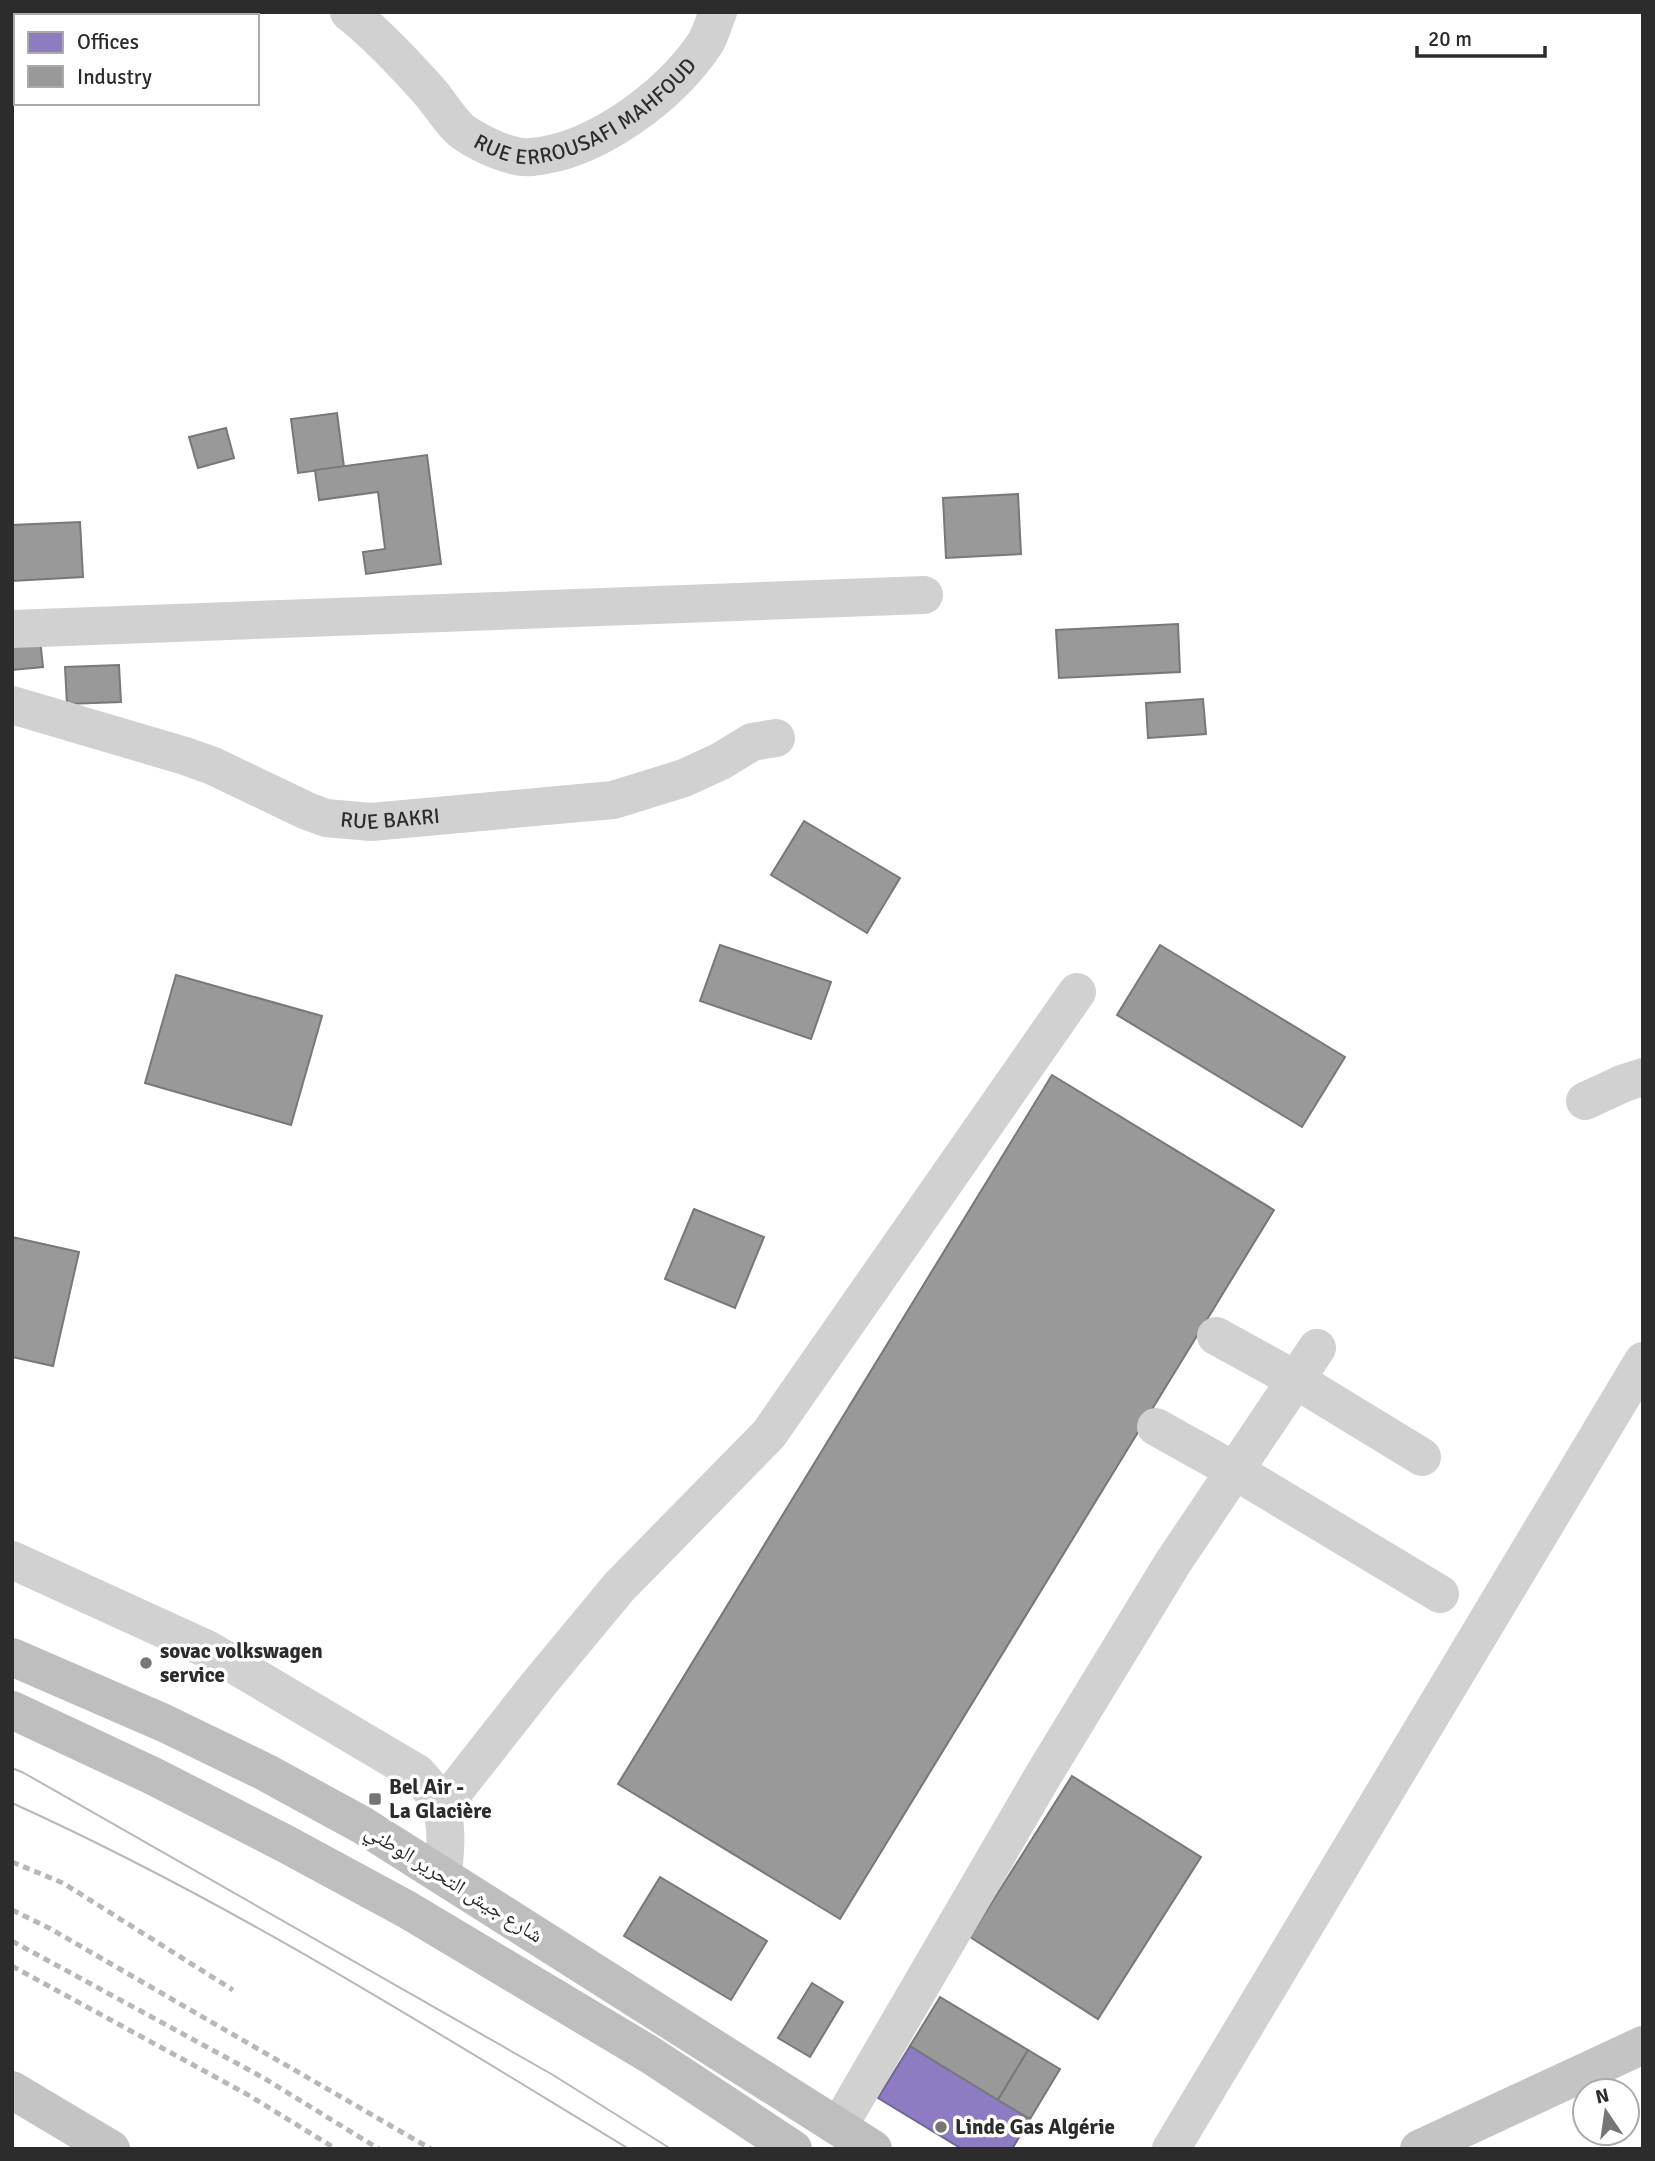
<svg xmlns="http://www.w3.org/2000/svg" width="1655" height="2161" viewBox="0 0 1655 2161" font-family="Signika,'Noto Naskh Arabic',sans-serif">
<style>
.offices{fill:#8e7cc3;stroke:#716496;stroke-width:2}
.industry{fill:#999;stroke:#787878;stroke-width:2}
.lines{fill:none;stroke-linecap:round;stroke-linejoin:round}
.minor{stroke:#d1d1d1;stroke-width:38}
.major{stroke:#c4c4c4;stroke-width:38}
.highway{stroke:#bebebe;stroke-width:38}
.tram{stroke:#b8b8b8;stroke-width:2}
.rail{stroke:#b8b8b8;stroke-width:5;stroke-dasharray:7 5;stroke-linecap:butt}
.poi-dot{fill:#767676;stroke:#fff;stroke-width:2.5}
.labels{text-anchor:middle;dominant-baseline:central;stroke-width:7;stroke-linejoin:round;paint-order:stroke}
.street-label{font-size:21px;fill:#2c2c2c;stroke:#fff}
.poi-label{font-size:21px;font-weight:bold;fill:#2c2c2c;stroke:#fff;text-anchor:start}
</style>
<rect width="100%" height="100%" fill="#fff"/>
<path class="offices" d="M910,2046L1030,2119L1012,2149H962L878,2098Z"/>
<g class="industry">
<path d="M337,413L344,467L298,473L291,419Z"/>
<path d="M226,428L234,458L198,468L189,437Z"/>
<path d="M427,455L441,564L366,574L363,552L385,549L378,492L319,500L315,470Z"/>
<path d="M1018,494L1021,554L946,558L943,498Z"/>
<path d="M80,522L83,577L12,581V525Z"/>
<path d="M1178,624L1180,672L1059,678L1056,630Z"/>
<path d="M40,639L43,667L12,670V642Z"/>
<path d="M119,665L121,702L67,704L65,667Z"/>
<path d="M1203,699L1206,734L1148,738L1146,703Z"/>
<path d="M804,821L900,878L867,933L771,875Z"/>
<path d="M720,945L831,982L811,1039L700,1001Z"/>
<path d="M1160,945L1345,1057L1302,1127L1117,1015Z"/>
<path d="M176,975L322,1016L291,1125L145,1083Z"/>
<path d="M1052,1075L1274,1210L840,1919L618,1784Z"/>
<path d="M694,1209L764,1237L735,1308L665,1279Z"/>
<path d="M12,1237L79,1252L53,1366L12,1357Z"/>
<path d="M1072,1776L1201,1857L1098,2019L970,1937Z"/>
<path d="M660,1877L767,1941L731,2000L624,1936Z"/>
<path d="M812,1983L843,2002L810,2057L778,2038Z"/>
<path d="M940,1997L1028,2050L998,2100L910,2046Z"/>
<path d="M1028,2050L1060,2069L1030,2119L998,2100Z"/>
</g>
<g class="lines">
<g class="minor">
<path id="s1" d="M349,12C378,35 404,63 429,91C440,103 450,122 463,132C481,144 510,159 532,157C597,151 671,95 706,42C711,33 714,22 718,12"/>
<path d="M12,629L924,595"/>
<path id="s2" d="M12,705L185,756L213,766L307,811L326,818L371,822L613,800L684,778L721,761L752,742L776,738"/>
<path d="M1585,1101L1624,1083L1643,1077"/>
<path d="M1216,1336L1296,1380L1422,1457"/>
<path d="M1156,1427L1235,1471L1440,1594"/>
<path d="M12,1560L209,1650L417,1773C450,1807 447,1830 443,1875"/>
<path d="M442,1807L537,1686L619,1587L769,1434L1077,992"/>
<path d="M839,2126L1044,1774L1172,1564L1317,1348"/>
<path d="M1171,2149L1643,1361"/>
</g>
<g class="major">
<path d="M12,2090L111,2149"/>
<path d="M1419,2149L1643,2045"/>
</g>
<g class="highway">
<path d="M12,1657L164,1723L265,1772L362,1825L873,2149"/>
<path d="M12,1710L153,1776L284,1843L406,1909L652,2056L793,2149"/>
</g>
<g class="tram">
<path d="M12,1768L24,1773L553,2075L671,2149"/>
<path d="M12,1803C227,1900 428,2027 629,2149"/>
</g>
<g class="rail">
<path d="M12,1862L63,1883L233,1990"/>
<path d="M12,1910L49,1928L431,2149"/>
<path d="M12,1941L262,2077L379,2149"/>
<path d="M12,1966L250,2096L336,2149"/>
</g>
</g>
<g class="poi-dot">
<circle cx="146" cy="1663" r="7"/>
<rect x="368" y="1792" width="14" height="14" rx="3.5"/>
<circle cx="941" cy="2127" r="7"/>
</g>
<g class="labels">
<g class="street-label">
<text stroke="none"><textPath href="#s1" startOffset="306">RUE ERROUSAFI MAHFOUD</textPath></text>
<text stroke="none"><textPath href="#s2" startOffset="399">RUE BAKRI</textPath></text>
<text transform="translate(454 1883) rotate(32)">شارع جيش التحرير الوطني</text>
</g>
<g class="poi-label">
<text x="160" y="1651">sovac volkswagen<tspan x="160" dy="24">service</tspan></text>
<text x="389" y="1787">Bel Air -<tspan x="389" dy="24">La Glacière</tspan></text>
<text x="955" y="2127">Linde Gas Algérie</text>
</g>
</g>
<rect width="1655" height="2161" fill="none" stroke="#2c2c2c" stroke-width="28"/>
<rect x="14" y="14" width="245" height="91" fill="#ffffff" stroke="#ababab" stroke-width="2"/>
<rect x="28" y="32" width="35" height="21" fill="#8e7cc3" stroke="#ababab" stroke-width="2"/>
<text x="77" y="49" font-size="21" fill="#2c2c2c">Offices</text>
<rect x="28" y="66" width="35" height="21" fill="#999999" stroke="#ababab" stroke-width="2"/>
<text x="77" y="84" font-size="21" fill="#2c2c2c">Industry</text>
<g transform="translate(1606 2112) rotate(347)"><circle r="33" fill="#ffffff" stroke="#ababab" stroke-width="2"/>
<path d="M0-5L12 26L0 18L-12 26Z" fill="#767676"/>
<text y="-10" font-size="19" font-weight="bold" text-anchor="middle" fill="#2c2c2c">N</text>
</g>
<path d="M1417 46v10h128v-10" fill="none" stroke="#2c2c2c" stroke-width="3.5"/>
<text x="1428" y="46" font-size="21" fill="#2c2c2c" stroke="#ffffff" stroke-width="5" paint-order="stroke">20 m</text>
</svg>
